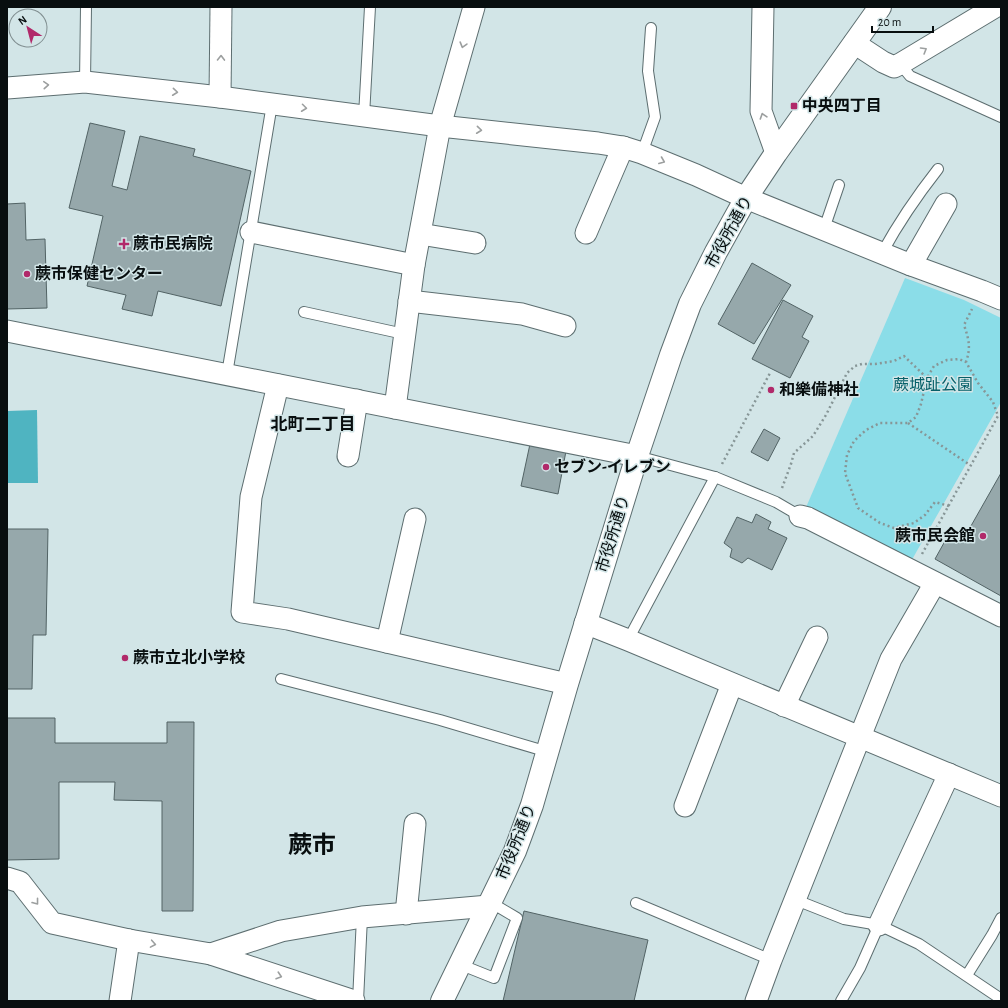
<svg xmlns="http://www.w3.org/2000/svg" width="1008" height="1008" viewBox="0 0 1008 1008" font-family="'Alegreya Sans','Noto Sans JP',sans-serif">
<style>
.green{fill:#8bdde8}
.water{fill:#4fb4c1}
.building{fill:#96a8ab;stroke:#526365}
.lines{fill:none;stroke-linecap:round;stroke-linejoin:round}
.service-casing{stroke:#5d6e70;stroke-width:12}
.minor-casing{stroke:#5d6e70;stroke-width:23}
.secondary-casing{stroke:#5d6e70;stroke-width:24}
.path{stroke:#879697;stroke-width:2.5;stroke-dasharray:2 3;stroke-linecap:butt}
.service{stroke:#fff;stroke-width:10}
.minor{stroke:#fff;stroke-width:21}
.secondary{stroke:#fff;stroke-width:22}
.oneway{stroke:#9c9f9f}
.poi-dot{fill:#b1296a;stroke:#d2e5e7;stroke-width:1.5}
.labels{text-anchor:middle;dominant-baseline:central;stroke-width:3;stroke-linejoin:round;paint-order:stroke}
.poi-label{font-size:16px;font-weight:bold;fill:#080e0f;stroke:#d2e5e7;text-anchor:start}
.street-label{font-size:16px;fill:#080e0f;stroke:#d2e5e7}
.park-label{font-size:16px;fill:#066069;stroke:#d2e5e7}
.neighbourhood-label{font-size:17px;font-weight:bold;fill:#080e0f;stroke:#d2e5e7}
.town-label{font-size:24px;font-weight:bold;fill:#080e0f;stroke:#d2e5e7}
</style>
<rect width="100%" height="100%" fill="#d2e5e7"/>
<path class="green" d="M905,278L964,300L1001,318V402L909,565L804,512Z"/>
<path class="water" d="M37,410L38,483H7V411Z"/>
<g class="building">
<path d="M90,123L125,131L112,186L127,190L140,136L195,149L193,156L251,171L221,306L158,291L152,316L122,309L126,295L87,286L103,216L69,208Z"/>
<path d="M25,203L26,240L45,239L47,308L7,309V204Z"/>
<path d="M752,263L791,285L754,344L718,324Z"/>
<path d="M783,300L813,316L802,337L809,341L790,378L752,359Z"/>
<path d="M764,429L780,438L768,461L751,452Z"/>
<path d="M530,444L566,451L558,494L521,486Z"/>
<path d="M1001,473V596L935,559L950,532L963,540Z"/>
<path d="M756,514L771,522L768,529L787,538L772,570L748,558L742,563L730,557L732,549L724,543L737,517L752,523Z"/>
<path d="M7,529H48L46,635H33L32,689H7Z"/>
<path d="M7,718H55V743H167V722H194L193,911H162V801L114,800L115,782H59V859L7,860Z"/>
<path d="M524,911L648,940L634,1001H503Z"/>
</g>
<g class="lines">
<g class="service-casing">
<g id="service">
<path d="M900,64L910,76L1001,117"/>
<path d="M85,82L86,7"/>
<path d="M364,116L370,7"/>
<path d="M642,153L655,117L648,71L651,28"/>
<path d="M824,229L839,185"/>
<path d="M882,253C899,222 916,197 938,169"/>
<path d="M304,312L404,334"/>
<path d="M227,374L272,104"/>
<path d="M637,456L715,477L776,502L800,516"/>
<path d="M628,640L715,477"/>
<path d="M281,679L440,720L548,752"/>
<path d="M796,900L844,919L879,925L919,944L1001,999"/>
<path d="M636,903L771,960"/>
<path d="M459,964L494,978L517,918L490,902"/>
<path d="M967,975L992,935L1001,918"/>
<path d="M358,1001L362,917"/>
<path d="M841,1001L860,968L879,925"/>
</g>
</g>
<g class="minor-casing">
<g id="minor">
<path d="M763,7L761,111L776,153"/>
<path d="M854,43L883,62L894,67L900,64L995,7"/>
<path d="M7,88L85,82L220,97L440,126L598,143L623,147L642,153L696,175L746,198L911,265L982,291L1001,299"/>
<path d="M220,97L221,7"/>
<path d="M251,232L414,265"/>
<path d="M586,233L623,147"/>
<path d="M420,234L475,243"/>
<path d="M911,265L946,204"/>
<path d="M409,301L522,314L565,326"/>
<path d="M7,331L637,456"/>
<path d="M278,385L251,497L242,612L288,619L567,684"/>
<path d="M395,408L414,265L440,126L474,7"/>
<path d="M348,456L357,400"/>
<path d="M800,516L808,518L1001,616"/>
<path d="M585,623L628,640L1001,796"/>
<path d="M387,642L415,519"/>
<path d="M784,706L817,637"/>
<path d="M685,806L732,684"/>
<path d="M7,878L20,882L52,923L129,940L211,954L354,1001"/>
<path d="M406,914L415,824"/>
<path d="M879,925L949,774"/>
<path d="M211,954L281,931L362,917L489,906"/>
<path d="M120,1001L129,940"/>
<path d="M756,1001L771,960L891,659L935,583"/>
</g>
</g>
<g class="secondary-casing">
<path id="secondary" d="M442,1001L515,851L532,805L567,684L637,456L671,355L690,304L716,252L746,198L776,153L880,7"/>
</g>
<g class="path">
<path d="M908,423L970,465"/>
<path d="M722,464L770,373"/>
<path d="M782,488L791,464L794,453L813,436L826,415L847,373L855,366L862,364H875L894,361L904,356L927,378"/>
<path d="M949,506L935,502L925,515L914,523L894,528L880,523L858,508L845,473L847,455L854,441L866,430L880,423H908L916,417L921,404L927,378L934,366L947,360L959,359L966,362"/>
<path d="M922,554L998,416L993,402L978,383L966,362C971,347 969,340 964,325L972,309"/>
</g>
<use href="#service" class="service"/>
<use href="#minor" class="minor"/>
<use href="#secondary" class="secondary"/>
</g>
<defs><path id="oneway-chevron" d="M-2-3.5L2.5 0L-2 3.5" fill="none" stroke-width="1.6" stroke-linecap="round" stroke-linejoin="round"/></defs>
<g class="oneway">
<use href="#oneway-chevron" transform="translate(463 45) rotate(106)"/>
<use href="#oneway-chevron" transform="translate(924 50) rotate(-31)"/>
<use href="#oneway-chevron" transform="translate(221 58) rotate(-89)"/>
<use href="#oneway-chevron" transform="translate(46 85) rotate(-4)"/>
<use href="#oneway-chevron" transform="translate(175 92) rotate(6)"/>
<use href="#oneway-chevron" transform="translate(304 108) rotate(7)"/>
<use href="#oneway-chevron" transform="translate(763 116) rotate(-108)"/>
<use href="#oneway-chevron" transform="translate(479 130) rotate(6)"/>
<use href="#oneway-chevron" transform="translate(662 161) rotate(22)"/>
<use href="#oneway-chevron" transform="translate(36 902) rotate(52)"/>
<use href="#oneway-chevron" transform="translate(153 944) rotate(10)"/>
<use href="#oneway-chevron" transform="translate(279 976) rotate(18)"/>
</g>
<g class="poi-dot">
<rect x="790" y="102" width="8" height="8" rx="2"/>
<path d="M122 238h4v4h4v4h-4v4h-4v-4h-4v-4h4z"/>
<circle cx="27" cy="274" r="4"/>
<circle cx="771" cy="390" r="4"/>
<circle cx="546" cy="467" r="4"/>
<circle cx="983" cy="536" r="4"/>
<circle cx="125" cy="658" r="4"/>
</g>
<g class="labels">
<g class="poi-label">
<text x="802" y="106">中央四丁目</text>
<text x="133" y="244">蕨市民病院</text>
<text x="35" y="274">蕨市保健センター</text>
<text x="779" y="390">和樂備神社</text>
<text x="554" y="467">セブン-イレブン</text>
<text x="975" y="536" text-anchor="end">蕨市民会館</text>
<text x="133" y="658">蕨市立北小学校</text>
</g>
<g class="street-label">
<text transform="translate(729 232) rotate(-61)">市役所通り</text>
<text transform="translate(613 534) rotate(-73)">市役所通り</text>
<text transform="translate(516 842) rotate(-68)">市役所通り</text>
</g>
<g class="park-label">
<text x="933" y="385">蕨城趾公園</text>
</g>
<g class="neighbourhood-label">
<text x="313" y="424">北町二丁目</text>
</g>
<g class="town-label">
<text x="312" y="846">蕨市</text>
</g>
</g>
<rect width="1008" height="1008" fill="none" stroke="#080e0f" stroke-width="16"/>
<g transform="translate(28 28) rotate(324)"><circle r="19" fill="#d2e5e7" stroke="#818f91"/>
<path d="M0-3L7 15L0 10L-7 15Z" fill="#b1296a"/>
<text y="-6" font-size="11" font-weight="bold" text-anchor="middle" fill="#080e0f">N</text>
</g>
<path d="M872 26v6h61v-6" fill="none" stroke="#080e0f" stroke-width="2"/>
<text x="878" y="26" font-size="12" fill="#080e0f" stroke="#d2e5e7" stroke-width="3" paint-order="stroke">20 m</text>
</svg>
